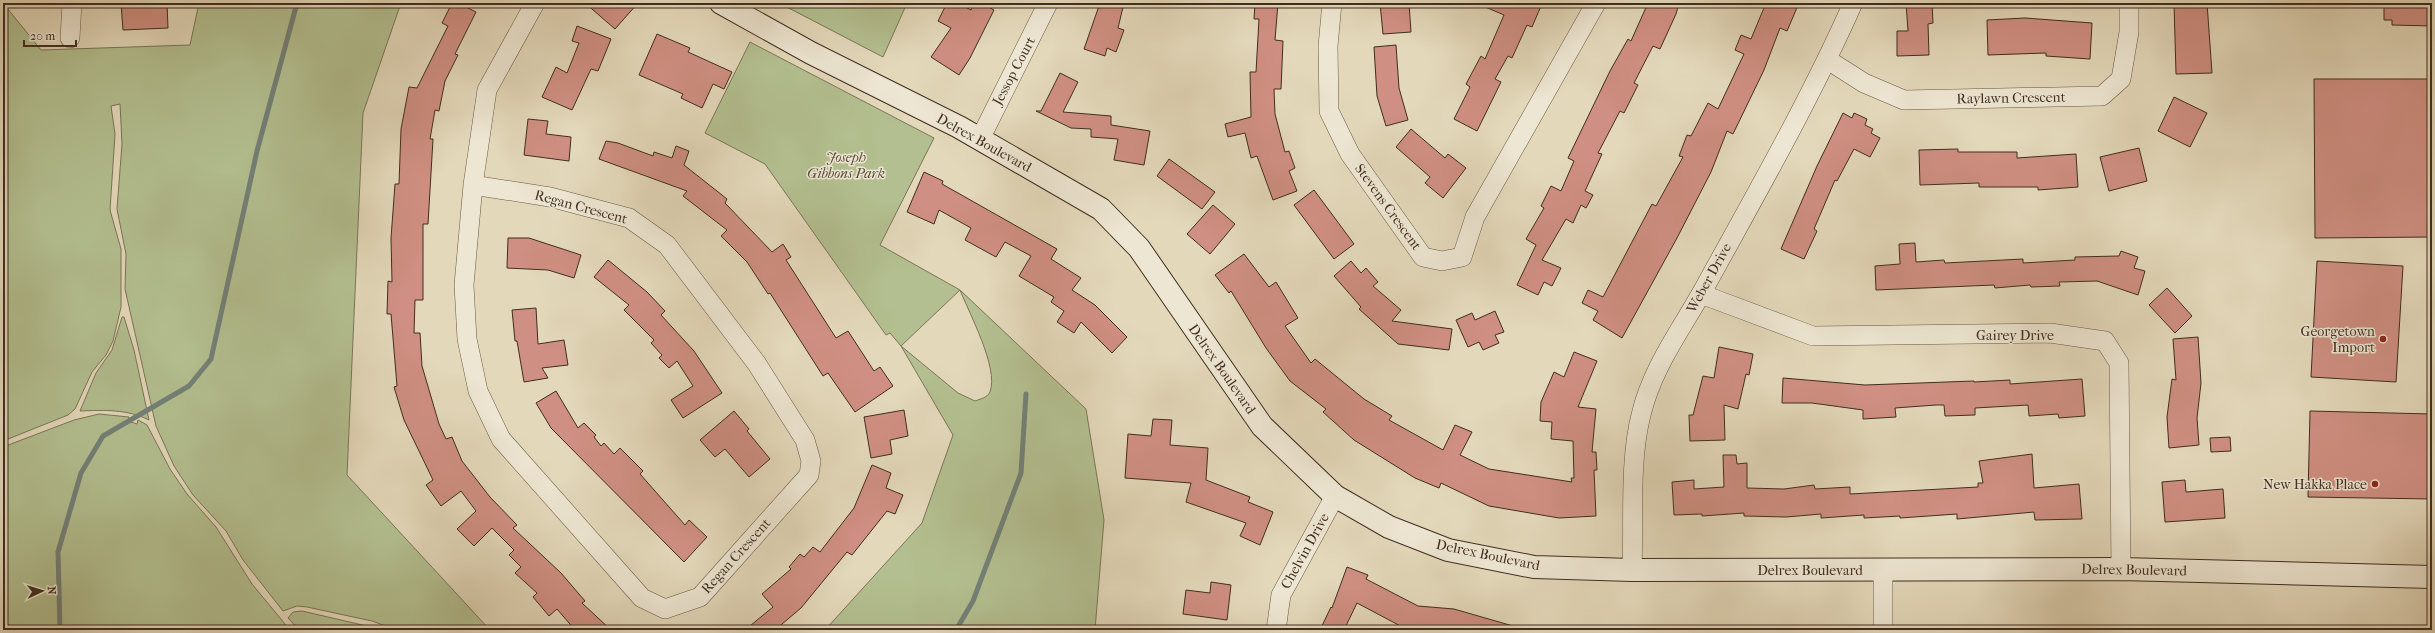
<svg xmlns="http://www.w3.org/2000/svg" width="2435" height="633" viewBox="0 0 2435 633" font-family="'IM FELL French Canon',serif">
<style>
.green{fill:#b3bf90;stroke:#7a7658;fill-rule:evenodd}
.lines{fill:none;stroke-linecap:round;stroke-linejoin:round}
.stream{stroke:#738178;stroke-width:5}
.building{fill:#cf8f82;stroke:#402d20}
.street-casing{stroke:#695846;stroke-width:20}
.secondary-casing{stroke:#402d20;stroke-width:24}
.street{stroke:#ede6d2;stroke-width:19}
.secondary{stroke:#ede6d2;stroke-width:22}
.poi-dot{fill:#8f2418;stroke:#ede6d2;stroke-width:1.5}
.labels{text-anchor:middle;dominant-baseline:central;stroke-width:3;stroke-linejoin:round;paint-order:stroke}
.street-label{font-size:14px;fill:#402d20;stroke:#ede6d2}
.park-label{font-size:14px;font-style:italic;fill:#574a36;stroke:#ede6d2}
.poi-label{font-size:14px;fill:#402d20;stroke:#ede6d2;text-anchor:end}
</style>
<rect width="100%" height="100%" fill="#e3d8ba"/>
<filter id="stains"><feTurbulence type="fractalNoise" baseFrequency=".005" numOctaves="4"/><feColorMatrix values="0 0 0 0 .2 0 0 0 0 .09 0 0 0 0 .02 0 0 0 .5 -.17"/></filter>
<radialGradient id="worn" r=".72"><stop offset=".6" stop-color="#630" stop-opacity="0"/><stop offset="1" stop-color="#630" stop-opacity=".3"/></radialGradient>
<g class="green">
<path d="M3,3L41,50L190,45L199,3H401L363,113L347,475L490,630H397L372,621L307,607L297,606L283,611L243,560L226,531L193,495L174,466L156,426L125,289L126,254L117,209L122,144L120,104L111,106L115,134L110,210L121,249V307L113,341L106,355L92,372L75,409L68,415L3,441Z"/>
<path d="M779,3H907L883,57Z"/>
<path d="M750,42L934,138L880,245L960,290L1086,409L1104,520L1095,630H825L922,523L953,435L901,346L890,333L886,335L765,164L705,133ZM960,290C969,313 999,368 990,392C987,398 980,399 975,401L958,393L901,346Z"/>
<path d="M122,317H124L134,350L149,420C127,409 104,410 80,411L96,373L112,350Z"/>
<path d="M99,414L129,417L128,421L137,424L138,420L147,425L170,469L187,494L216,527L252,584L290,630H3V447L74,420Z"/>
<path d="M302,611L384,630H299L288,618L293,612Z"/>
</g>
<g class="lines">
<g class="stream">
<path d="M60,630L58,552L81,473L103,436L189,386L211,359L257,151L297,3"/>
<path d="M956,630L973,601L1021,473L1026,394"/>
</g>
</g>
<g class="building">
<path d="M121,3H138V5L167,3L168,28L123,30Z"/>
<path d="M452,3H458L476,12L455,54L458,55L445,81L439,111L435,110L430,139H433L428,224H423V300H415L414,333H420L422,366L439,424L446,439L452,437L462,461L490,497L517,525L513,528L561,573L585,601L582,603L611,630H575L557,609L549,616L533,597L537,593L515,573L521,567L509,555L514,550L492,528L474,546L457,529L476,511L461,491L441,506L426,485L433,480L404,420L394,387L397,386L391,314H387L388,281L392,282L391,238L395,184H399L401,129L409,87L417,88L448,26L442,23Z"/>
<path d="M585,3H638L615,29Z"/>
<path d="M947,3H958L971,10L974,3H982L994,10L970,58L959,75L931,57L951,28L938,21Z"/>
<path d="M1100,3H1124L1118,28L1124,30L1116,52L1107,48L1105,56L1084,49Z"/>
<path d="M1255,3H1278L1275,40L1283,41L1281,89H1274L1275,114L1285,152L1289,151L1295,168L1289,171L1297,191L1273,200L1257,156L1251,158L1245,133L1228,137L1225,124L1251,117L1250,72H1256L1259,19H1254Z"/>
<path d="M1380,3H1409L1411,32L1383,34Z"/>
<path d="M1476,3H1533L1541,6L1532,27L1527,25L1512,58L1508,56L1495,79L1501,82L1477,131L1454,119L1470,87L1466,84L1481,56L1485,59L1504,15Z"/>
<path d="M1648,3H1679L1676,14L1660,49L1653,46L1634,83L1638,85L1624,113L1620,111L1598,153L1602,154L1585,191L1593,195L1586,208L1581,205L1573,223L1566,219L1542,260L1561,268L1552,286L1544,282L1538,295L1517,285L1536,245L1526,239L1544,208L1541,206L1551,186L1561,191L1574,161L1568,158L1610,71L1628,39L1631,41Z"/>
<path d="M1766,3H1799L1787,31L1780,28L1764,70L1733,134L1727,131L1711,172L1677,238L1622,338L1593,320L1598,311L1582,303L1588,290L1603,297L1652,204L1656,206L1683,157L1679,156L1687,135L1691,136L1708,103L1718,109L1744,54L1735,50L1741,35L1751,39Z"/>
<path d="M1906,3H1932L1933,23L1928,24L1929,55L1897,56V31H1908Z"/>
<path d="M2174,3H2207L2212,73L2176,74Z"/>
<path d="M2384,3H2432V26L2392,25V20H2384Z"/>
<path d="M2025,18L2092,23L2090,59L2046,56V53L1988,55L1987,20Z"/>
<path d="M577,26L611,39L598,71L591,69L572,110L542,97L556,67L567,73L579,43L572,41Z"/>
<path d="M657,34L690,48L688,52L732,72L724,89L713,84L702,108L681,98L683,94L639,75Z"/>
<path d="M1396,45L1399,88L1408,120L1386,126L1377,96L1374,47Z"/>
<path d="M1060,73L1078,82L1063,112L1111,116V125L1150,131L1144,165L1114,160L1118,139L1091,137V129L1071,128L1036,111H1041Z"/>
<path d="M2314,79H2432V237L2315,238Z"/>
<path d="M2174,97L2207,113L2190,147L2158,131Z"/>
<path d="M1843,113L1852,118L1854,113L1867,119L1865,125L1873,129L1871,133L1880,138L1870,157L1854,149L1837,181L1835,180L1814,229L1817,231L1804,259L1781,249L1817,166Z"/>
<path d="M528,119L548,121L546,134L571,137L569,161L524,155Z"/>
<path d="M1411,129L1445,158L1448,154L1466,168L1443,198L1425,183L1430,177L1396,147Z"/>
<path d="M606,141L618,143L653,156L654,152L672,158L676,146L689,151L684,165L727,199L725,203L772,252L783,244L791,257L786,260L836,338L848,331L874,371L880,367L893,386L855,412L828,373L823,376L770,293L768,294L747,262L721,236L727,230L683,196L687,191L599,159Z"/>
<path d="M2139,148L2147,181L2109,191L2100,157Z"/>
<path d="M1958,149V152H2017V158L2076,154L2078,187L2038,190V187H1979V183L1920,185L1919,150Z"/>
<path d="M1169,159L1215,192L1202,209L1157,176Z"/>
<path d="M924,172L943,181L942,184L1057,249L1051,259L1081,278L1072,290L1095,305L1127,337L1112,353L1081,322L1074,333L1057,322L1064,311L1051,302L1054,297L1019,276L1031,256L1005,242L996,257L965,240L971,228L939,210L934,224L907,212Z"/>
<path d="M1314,190L1354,244L1334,259L1294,205Z"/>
<path d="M1213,205L1235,224L1210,254L1187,234Z"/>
<path d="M508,238H529L581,255L574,278L548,270L507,268Z"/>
<path d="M1915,243L1916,262L1944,260L1945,263L2023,259V263L2075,260V257L2119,256L2121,251L2138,257L2134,268L2145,271L2138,295L2097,281L2059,282L2060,286L2031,287L2030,285L1995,288L1994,285L1876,290L1875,266L1900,264L1899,244Z"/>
<path d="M1244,254L1269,287L1276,282L1298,318L1285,326L1311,363L1315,359L1364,399L1392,416L1389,420L1443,450L1455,425L1472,432L1460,455L1489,469L1572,482L1571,478H1574L1573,441L1551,439L1552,422L1540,421L1541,402L1554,372L1564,377L1574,352L1597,361L1578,407L1596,409L1592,452H1596L1597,470H1594L1596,516L1559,518L1489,506L1441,483L1439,488L1415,478L1354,440L1323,412L1326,409L1290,381L1266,348L1231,291L1229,293L1215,275Z"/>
<path d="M608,260L647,292L665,311L661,315L694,351L722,393L683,418L671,400L693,386L677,361L669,368L659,358L662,355L651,343L654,340L624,310L629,305L594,277Z"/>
<path d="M1351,261L1361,273L1366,268L1378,282L1373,286L1401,310L1392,321L1452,329L1449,350L1398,344L1359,309L1361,307L1334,276Z"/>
<path d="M2317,261L2403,266L2396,382L2311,377Z"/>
<path d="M2167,288L2192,316L2175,333L2149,305Z"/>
<path d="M536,308L538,344L564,340L568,365L542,368L548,378L524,382L517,341H515L512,310Z"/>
<path d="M1495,311L1504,332L1495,335L1499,343L1483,350L1479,342L1468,347L1456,320L1472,313L1475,320Z"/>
<path d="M2198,337L2201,383L2197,418L2199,445L2169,448L2167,417L2172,379L2176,380L2173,339Z"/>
<path d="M1719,347L1753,354L1749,375L1746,374L1738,409L1724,405L1725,440L1690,441L1689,415H1693L1703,376L1714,378Z"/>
<path d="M1783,378L1865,385L1974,381V382L2010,380V384L2082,379L2085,416L2059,418L2058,414L2029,416L2028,405L1975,408V415L1945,416L1944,405H1936L1895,408L1896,417L1863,419V410L1812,403H1782Z"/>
<path d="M556,391L578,428L584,423L596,435L594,437L601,446L604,443L614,454L620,448L643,471L640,474L685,525L689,520L707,537L684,562L551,428L536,403Z"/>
<path d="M904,410L908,436L890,440L892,454L871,458L864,417Z"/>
<path d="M734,411L749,429L747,431L770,459L749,477L725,449L715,457L700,440Z"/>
<path d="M2310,411L2432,414V499L2308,497Z"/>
<path d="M1153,419L1172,420L1170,445L1208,448L1206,480L1250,497L1248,502L1273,512L1260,545L1240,536L1246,523L1186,502L1191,483L1125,478L1128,434L1151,436Z"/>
<path d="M2230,437L2231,451L2211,452L2210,438Z"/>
<path d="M2032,454L2034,488L2079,484L2082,519L2035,520L2034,512L1957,519V514L1900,518V516L1864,518V515L1821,518V514L1786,517L1744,516V513L1702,516V514L1674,515L1672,482L1694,480V489L1724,487L1723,455H1736L1737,464L1747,463V488L1784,489L1814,485L1815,489L1850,487V494L1978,487V483H1983L1979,461Z"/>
<path d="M872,465L891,473L886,488L903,495L895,514L887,511L852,555L847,552L801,608L775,630H745L773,607L762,594L791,569L789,567L800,554L804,557L813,547L820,552L854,508Z"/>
<path d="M2185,480L2186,492L2223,489L2225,518L2165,522L2162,482Z"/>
<path d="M1347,567L1368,575L1366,579L1418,606L1454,609L1513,626L1512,630H1408L1357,603L1344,630H1320L1331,607L1332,608Z"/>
<path d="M1211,582L1231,585L1227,620L1183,614L1186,590L1210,593Z"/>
</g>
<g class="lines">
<g class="street-casing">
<g id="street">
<path d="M1332,3L1328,46L1329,111L1350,154L1423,257L1442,261L1462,257L1475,217L1596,3"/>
<path d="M70,38L72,3"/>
<path d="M1828,60L1864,83L1904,100L2102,96L2121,79L2129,32V3"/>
<path d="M980,139L1048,3"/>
<path d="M473,185L550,197L629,218L667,245L757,364L805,440L811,461L809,475L700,597L665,609L642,598L501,439L478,391L467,339L464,285L473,185L487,90L535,3"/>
<path d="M1701,294L1813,336L2050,333L2105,341L2119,363L2121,569"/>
<path d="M1632,570C1634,522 1629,462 1641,415C1652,367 1683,327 1706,285C1757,192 1810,100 1853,3"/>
<path d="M1276,630L1281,595L1335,496"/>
<path d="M1883,630V569"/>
</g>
</g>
<g class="secondary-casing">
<path id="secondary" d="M721,3L811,53L959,127L1101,209L1139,248L1262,426L1335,496L1389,527L1448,550L1534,567L1632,570L2121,569L2432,577"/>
</g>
<use href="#street" class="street"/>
<use href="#secondary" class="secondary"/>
</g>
<g class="poi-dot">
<circle cx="2383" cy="339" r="4"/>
<circle cx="2375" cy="484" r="4"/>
</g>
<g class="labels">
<g class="street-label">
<text transform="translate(1014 71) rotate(-62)">Jessop Court</text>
<text transform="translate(2011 98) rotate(-1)">Raylawn Crescent</text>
<text transform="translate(984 143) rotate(29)">Delrex Boulevard</text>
<text transform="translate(581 207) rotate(15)">Regan Crescent</text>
<text transform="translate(1388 207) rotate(54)">Stevens Crescent</text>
<text transform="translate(1709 278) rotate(-61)">Weber Drive</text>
<text x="2015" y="335">Gairey Drive</text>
<text transform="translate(1222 369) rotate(55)">Delrex Boulevard</text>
<text transform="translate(1305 551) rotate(-61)">Chelvin Drive</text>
<text transform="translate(1488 555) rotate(12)">Delrex Boulevard</text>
<text transform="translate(736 556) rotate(-48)">Regan Crescent</text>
<text x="1810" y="570">Delrex Boulevard</text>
<text transform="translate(2134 570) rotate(1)">Delrex Boulevard</text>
</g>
<g class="park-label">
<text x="846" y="157">Joseph<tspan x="846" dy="16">Gibbons Park</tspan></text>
</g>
<g class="poi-label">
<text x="2375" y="331">Georgetown<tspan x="2375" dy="16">Import</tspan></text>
<text x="2367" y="484">New Hakka Place</text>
</g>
</g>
<rect width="2435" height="633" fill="none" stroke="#e3d8ba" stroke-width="16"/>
<rect x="4" y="4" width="2427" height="625" fill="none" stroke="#402d20" stroke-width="2"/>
<rect x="8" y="8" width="2419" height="617" fill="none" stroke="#402d20"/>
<g transform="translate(42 591) rotate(86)" stroke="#ede6d2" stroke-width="3" paint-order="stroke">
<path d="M0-3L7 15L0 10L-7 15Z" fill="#402d20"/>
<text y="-6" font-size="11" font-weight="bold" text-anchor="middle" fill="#402d20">N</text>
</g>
<path d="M24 40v6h52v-6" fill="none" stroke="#402d20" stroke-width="2"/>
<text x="30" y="40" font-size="12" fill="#402d20" stroke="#ede6d2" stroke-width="3" paint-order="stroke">20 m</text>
<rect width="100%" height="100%" filter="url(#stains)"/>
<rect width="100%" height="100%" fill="url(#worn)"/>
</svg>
